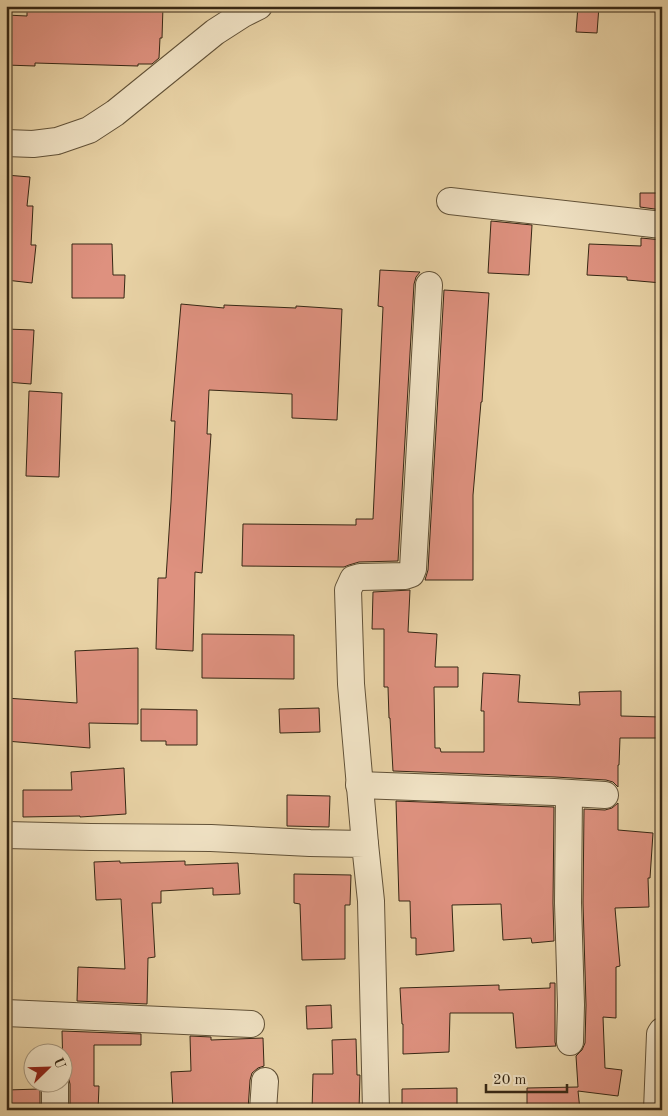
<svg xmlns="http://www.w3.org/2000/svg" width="668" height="1116" viewBox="0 0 668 1116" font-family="'Old Standard TT',serif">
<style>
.building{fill:#de917f;stroke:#362714}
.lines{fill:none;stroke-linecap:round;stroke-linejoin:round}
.minor-casing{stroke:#625238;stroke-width:28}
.minor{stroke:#f0e2c4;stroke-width:26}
</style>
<rect width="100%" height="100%" fill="#e8d2a5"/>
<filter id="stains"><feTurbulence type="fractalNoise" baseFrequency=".004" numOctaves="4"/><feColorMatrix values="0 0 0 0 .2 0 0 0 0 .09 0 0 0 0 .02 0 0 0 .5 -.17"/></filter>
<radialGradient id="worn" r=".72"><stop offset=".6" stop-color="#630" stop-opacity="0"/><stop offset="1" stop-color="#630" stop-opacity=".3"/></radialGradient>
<g class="building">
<path d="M27,6H163L162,38H160L159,58L152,64H138V66L35,63V66L6,65V15L27,16Z"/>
<path d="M578,6H599L597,33L576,32Z"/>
<path d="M6,175L30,177L27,206H33L31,245H36L32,283L6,280Z"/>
<path d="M640,193H662V210L640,207Z"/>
<path d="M491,221L532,225L529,275L488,273Z"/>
<path d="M641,238L662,240V283L627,280V277L587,275L589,244L641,246Z"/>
<path d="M72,244H112L113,275H125L124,298H72Z"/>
<path d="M380,270L420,272L416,277L414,284L398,561L359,562L349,565L344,567L242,566L243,524L356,525V519H373L383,307L378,306Z"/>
<path d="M444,290L489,293L482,402H481L473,495V580H425L428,570Z"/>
<path d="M181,304L224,308V305L296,308V306L342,309L337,420L292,418V394L209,390L207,434H211L202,573L195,572L193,651L156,649L158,578H166L171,502L175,421H171Z"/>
<path d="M6,329L34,330L31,384L6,382Z"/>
<path d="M29,391L62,393L59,477L26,476Z"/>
<path d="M410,590L408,632L437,634L435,667H458V687H434L435,748H440L441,752H484V711H481L483,673L520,675L518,702L580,705L579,692L621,691V716L661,717V738H620L619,765H618V787L613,782L606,780L555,777L393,771L390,718H389L388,687H384V629H372L373,592Z"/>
<path d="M202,634L294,635V679L202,678Z"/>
<path d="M138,648V724L89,723L90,748L6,741V698L77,703L75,651Z"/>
<path d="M319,708L320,732L280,733L279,709Z"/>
<path d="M141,709L197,710V745H166V741H141Z"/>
<path d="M124,768L126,814L80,817V816L23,817V790H72L71,772Z"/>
<path d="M287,795L330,796L329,827L287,826Z"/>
<path d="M396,801L554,807L553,903L554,941L532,943L531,938L503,940L501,904L452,905L454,951L416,955V938H411L410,901H399Z"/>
<path d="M618,803V830L653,833L650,878H648L649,907L615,908L620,966L616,967V1018L603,1017L605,1068L622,1070L618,1096L578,1091L580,1110H527V1088L578,1087L576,1056L582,1050L585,1043L586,1005L583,903L584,809L605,810L612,808Z"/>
<path d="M120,861V863L185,861V865L238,863L240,894L213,895V888L161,891V903H152L155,957L148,958L147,1004L77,1001L78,967L125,969L121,899L96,900L94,862Z"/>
<path d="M294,874L351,875L350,905H345V959L302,960L300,904L294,903Z"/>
<path d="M550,983H555V1042L556,1046L516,1048L513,1013H450L449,1052L403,1054V1024H402L400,988L499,985V990L550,988Z"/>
<path d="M331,1005L332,1028L307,1029L306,1006Z"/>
<path d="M62,1031L141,1034V1045H94V1086H99L98,1110H70V1084L68,1076L63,1071Z"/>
<path d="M190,1036L211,1037V1040L263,1038L264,1066L258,1068L252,1073L250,1080L248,1110H173L171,1072L191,1071Z"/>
<path d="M356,1039L357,1075H360L359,1110H312L313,1074H333L332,1040Z"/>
<path d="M457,1088V1110H402V1089Z"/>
<path d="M40,1089V1110H6V1090Z"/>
</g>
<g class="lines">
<g class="minor-casing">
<g id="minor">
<path d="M6,143L33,144L57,141L89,130L115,113L215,32L243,14L259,6"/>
<path d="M450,201L662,225"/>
<path d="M359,785L554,792L605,795"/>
<path d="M569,793L568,903L571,1005L570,1042"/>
<path d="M6,835L91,837L211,838L310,843L365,844L371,901L376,1110"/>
<path d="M365,844L351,684L348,590L353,579L360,577L405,576L411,574L413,569L429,285"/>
<path d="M6,1013L251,1024"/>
<path d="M55,1084V1110"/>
<path d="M263,1110L265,1081"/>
<path d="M657,1110L660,1034L662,1031"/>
</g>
</g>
<use href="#minor" class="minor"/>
</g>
<rect width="668" height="1116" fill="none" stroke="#e8d2a5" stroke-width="25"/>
<rect x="8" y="8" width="653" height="1101" fill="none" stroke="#362714" stroke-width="2.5"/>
<rect x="12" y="12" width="643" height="1091" fill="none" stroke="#362714"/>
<g transform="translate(48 1068) rotate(67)"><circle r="24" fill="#f0e2c4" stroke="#a6977e"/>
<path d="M0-4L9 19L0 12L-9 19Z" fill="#8f2418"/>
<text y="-8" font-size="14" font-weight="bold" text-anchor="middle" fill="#362714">U</text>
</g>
<path d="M486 1084v8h81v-8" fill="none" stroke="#362714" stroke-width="2.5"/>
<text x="493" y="1084" font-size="15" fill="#362714" stroke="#f0e2c4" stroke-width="4" paint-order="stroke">20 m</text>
<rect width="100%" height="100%" filter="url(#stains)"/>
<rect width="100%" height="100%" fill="url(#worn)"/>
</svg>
